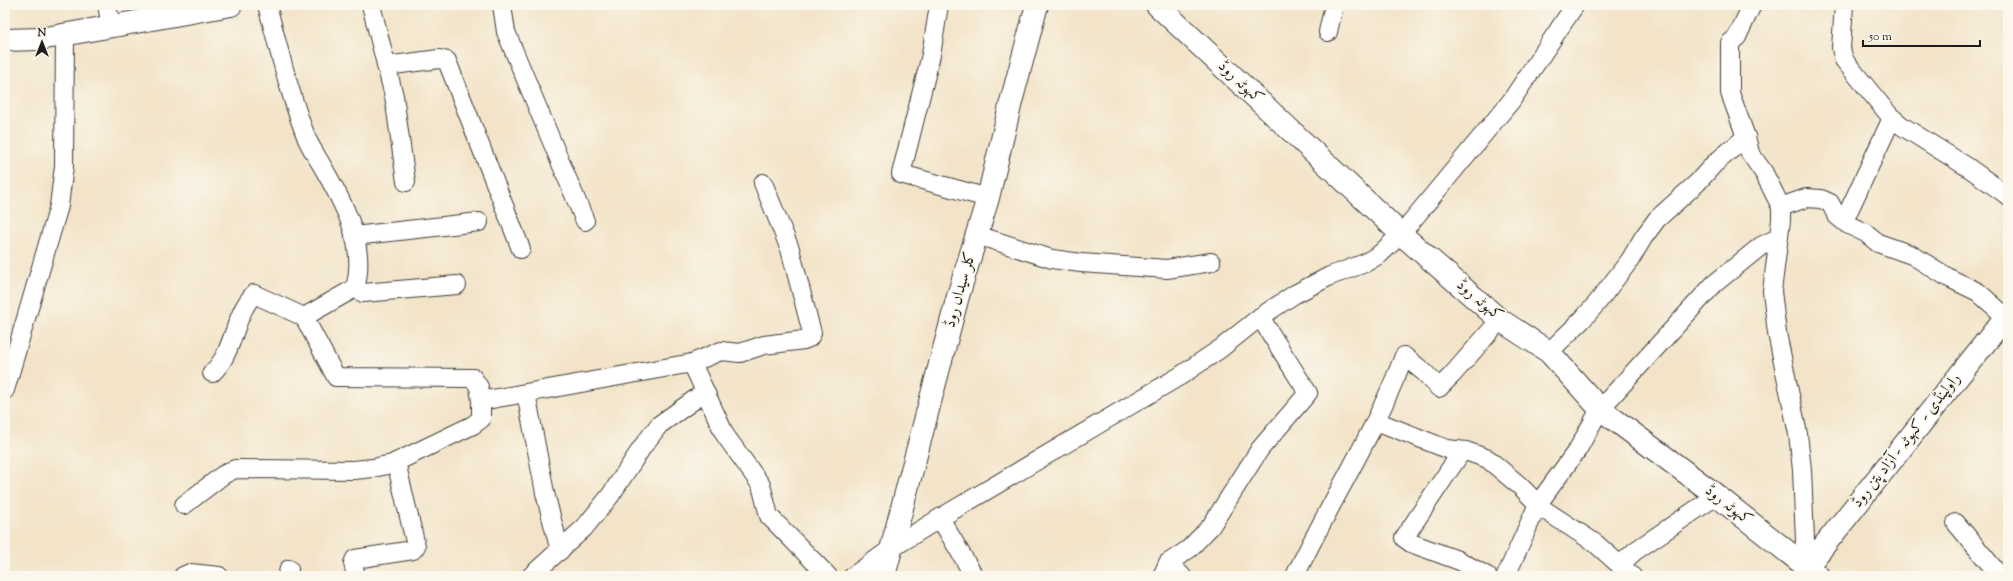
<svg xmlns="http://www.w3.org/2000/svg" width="2013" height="581" viewBox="0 0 2013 581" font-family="'Sorts Mill Goudy',Amiri,serif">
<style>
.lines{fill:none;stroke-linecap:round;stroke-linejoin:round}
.street-casing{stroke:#3c3a36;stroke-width:20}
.secondary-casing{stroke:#3c3a36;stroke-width:24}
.highway-casing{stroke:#3c3a36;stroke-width:24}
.street{stroke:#fff;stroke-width:18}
.secondary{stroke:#fff;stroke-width:22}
.highway{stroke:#fff;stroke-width:22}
.labels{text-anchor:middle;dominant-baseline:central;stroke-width:3.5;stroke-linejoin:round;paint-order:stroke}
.street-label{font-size:16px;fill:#1c1c1c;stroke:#fbf7ec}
</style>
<rect width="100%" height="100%" fill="#fbf7ec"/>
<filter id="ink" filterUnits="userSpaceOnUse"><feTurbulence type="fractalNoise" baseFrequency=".025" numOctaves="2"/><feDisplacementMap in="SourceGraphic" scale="8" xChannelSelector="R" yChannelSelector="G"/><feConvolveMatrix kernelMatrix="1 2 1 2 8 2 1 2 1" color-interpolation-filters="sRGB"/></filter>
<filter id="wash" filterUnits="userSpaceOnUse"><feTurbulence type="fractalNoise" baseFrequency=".012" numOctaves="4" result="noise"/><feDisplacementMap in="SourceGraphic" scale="16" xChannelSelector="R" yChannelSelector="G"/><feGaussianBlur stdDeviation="0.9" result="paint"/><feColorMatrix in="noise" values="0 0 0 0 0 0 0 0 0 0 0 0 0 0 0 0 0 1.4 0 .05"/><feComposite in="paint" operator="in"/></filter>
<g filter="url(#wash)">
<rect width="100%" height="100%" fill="#f3e4c9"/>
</g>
<g filter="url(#ink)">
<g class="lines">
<g class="street-casing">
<g id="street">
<path d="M107,5L111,27"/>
<path d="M267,5C279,50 290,96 307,139C312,150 319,160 325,171C345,206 367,247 355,288L304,317L336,377L473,378L479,387L481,401L692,363L725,435L761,485L769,516L828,576"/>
<path d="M371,5L394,96L406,182"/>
<path d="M502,5L506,32L585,221"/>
<path d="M939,5L931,55L901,174L988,198"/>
<path d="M1844,5L1841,48L1844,60L1890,116L1902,126L1969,168L2008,196"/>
<path d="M1328,32L1334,5"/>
<path d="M386,66L439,59L447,61L521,249"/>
<path d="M1746,137L1730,93V43L1737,37L1752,5"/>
<path d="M1781,207L1806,198L1821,199L1830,203L1837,216L1847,224L1866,233L1878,243L1912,255L1949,278L1978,292L2006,317"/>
<path d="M1844,221L1892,118"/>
<path d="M977,235L1052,259L1081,263L1167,269L1211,262"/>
<path d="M354,236L479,222"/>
<path d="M355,288L363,293L457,285"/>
<path d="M1549,352L1582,320L1597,303L1630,260L1643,238L1657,219L1697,183L1714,164L1746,137L1750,153L1764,173L1781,207V220L1772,291L1777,333L1798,434L1802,470L1805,540L1803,564"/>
<path d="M692,363L721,351L740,353L764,345L804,340L809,338L812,333L790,249L763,183"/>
<path d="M212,373C235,352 233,316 254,294L304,317"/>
<path d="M5,390L59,206L64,166L65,35"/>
<path d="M526,393L545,493L560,551"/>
<path d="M1376,421L1447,449L1466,451L1488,459L1520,486L1543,509L1595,543L1632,576"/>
<path d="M1462,451L1404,538L1411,543L1460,561L1487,576"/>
<path d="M184,505L223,475L235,469L354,470L373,468L392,464L473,425L481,419V401"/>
<path d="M940,518L974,576"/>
<path d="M1956,523L2000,576"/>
<path d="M1168,563L1182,576"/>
<path d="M1620,565L1635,551L1716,496"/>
<path d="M183,576L190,573L219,576"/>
<path d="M287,576L289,569"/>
<path d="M356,576L353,563L355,559L413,550L416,546L396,462"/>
<path d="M531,576L584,528L610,496L643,446L659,425L705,392"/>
<path d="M853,576L892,548L940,518L1180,376L1220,349L1260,317L1295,294L1330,276L1365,263L1380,254L1401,234L1511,101L1575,5"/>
<path d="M1162,576L1168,563L1189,549L1211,526L1260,449L1308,393L1260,317"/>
<path d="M1295,576C1330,502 1375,433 1404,356L1424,372L1439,388L1452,375L1500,320"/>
<path d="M1506,576L1538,504L1578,449L1600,409L1714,284L1761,246L1778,238"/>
</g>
</g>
<g class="secondary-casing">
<g id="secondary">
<path d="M1157,5L1401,234L1500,320L1549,352L1600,409L1712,492L1818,576"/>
<path d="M1807,567L2008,314"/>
<path d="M884,576L958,296L988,198L1011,102L1037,5"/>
</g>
</g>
<g class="highway-casing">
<path id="highway" d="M5,40L40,39L231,5"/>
</g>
<use href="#street" class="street"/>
<use href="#secondary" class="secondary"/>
<use href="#highway" class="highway"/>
</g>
</g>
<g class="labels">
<g class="street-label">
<text transform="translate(1240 83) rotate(43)">کہوٹہ روڈ</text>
<text transform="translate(961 290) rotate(-74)">کلر سیداں روڈ</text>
<text transform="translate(1479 301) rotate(40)">کہوٹہ روڈ</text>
<text transform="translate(1907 441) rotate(-52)">راولپنڈی - کہوٹہ - آزاد پتن روڈ</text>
<text transform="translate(1728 506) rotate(38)">کہوٹہ روڈ</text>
</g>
</g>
<rect width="2013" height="581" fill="none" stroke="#fbf7ec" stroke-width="20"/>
<g transform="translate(42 42)" stroke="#fbf7ec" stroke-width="3" paint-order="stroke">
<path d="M0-3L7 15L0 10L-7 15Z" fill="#1c1c1c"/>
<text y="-6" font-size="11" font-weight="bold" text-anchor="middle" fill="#1c1c1c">N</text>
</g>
<path d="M1863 40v6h117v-6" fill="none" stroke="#1c1c1c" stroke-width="2"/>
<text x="1869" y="40" font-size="12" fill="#1c1c1c" stroke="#fbf7ec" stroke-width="3" paint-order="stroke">50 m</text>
</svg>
